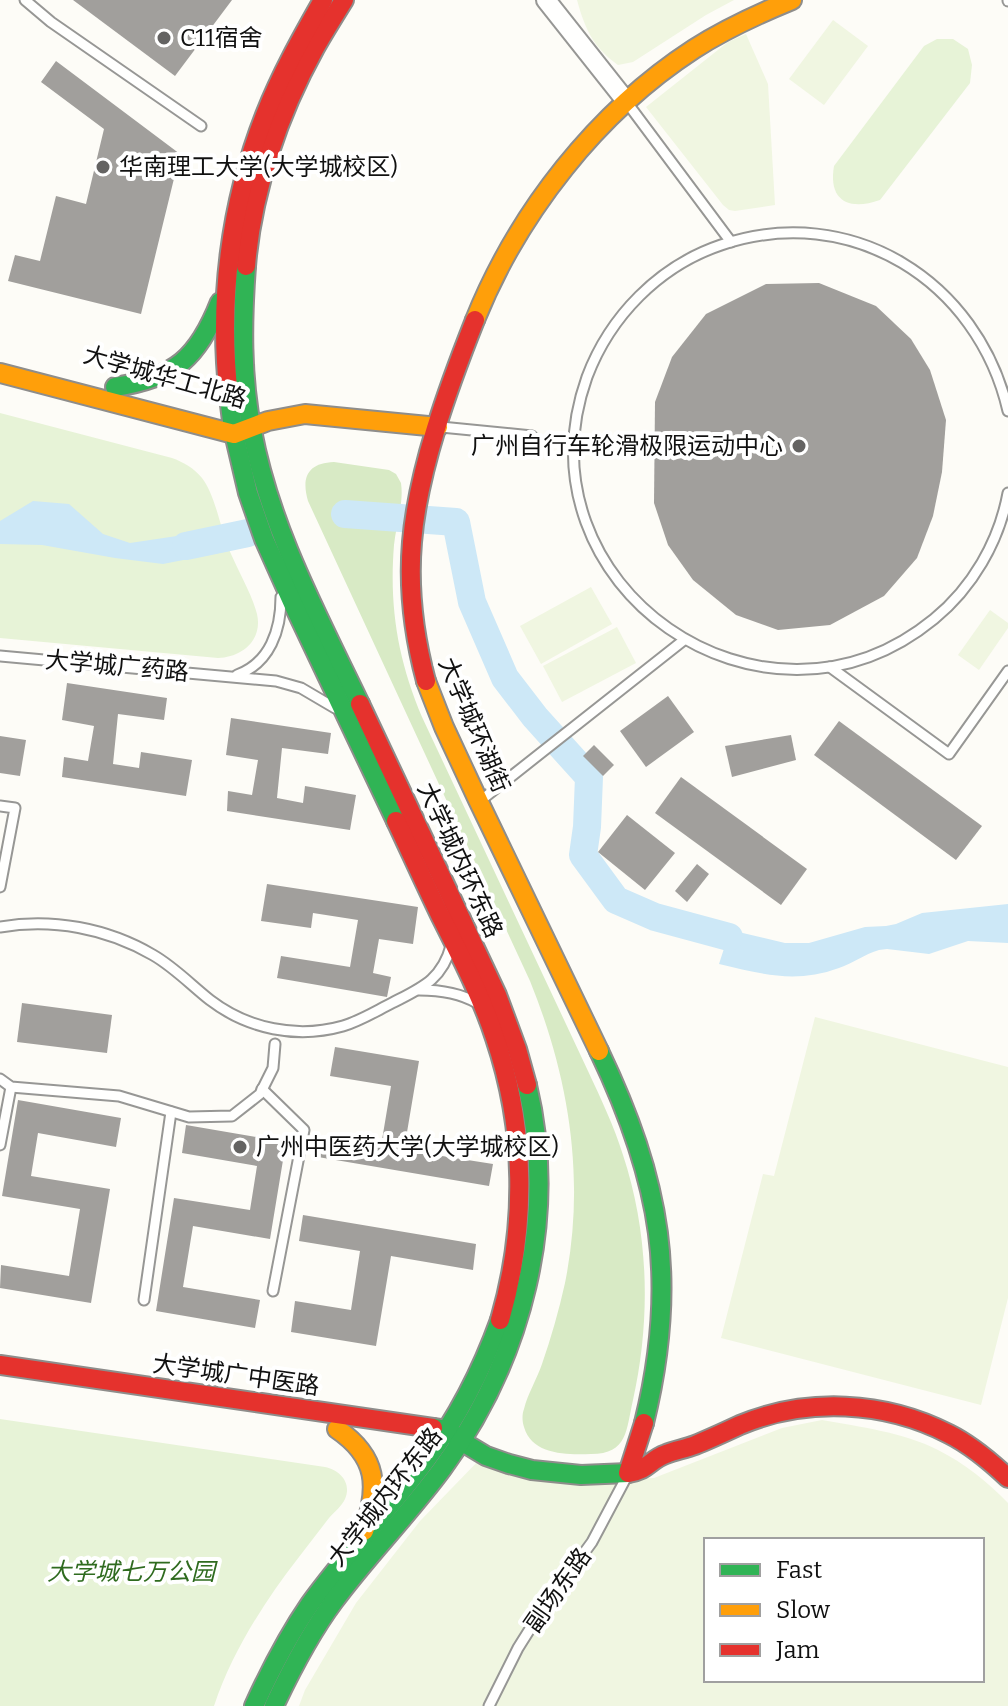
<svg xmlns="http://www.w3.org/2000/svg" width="1008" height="1706" viewBox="0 0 1008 1706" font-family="Bitter,'Noto Sans SC',serif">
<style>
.green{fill:#e7f3d7}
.forest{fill:#d8eac5}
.pitch{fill:#f0f6e1;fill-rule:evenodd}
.water{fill:#cde8f7}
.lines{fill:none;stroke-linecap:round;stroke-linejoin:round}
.river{stroke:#cde8f7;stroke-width:28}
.building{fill:#a19f9c}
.lane-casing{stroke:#979795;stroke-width:13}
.street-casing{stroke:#979795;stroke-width:22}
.fast-casing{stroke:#8e8d8b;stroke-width:22}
.slow-casing{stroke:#8e8d8b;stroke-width:22}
.jam-casing{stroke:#8e8d8b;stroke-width:22}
.lane{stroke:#fffffe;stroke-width:9}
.street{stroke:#fffffe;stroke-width:18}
.fast{stroke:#30b455;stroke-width:18}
.slow{stroke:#ff9f0a;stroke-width:18}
.jam{stroke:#e5322d;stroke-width:18}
.poi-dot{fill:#646362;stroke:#fff;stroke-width:3}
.labels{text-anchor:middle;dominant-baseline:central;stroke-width:8;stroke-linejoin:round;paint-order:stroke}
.poi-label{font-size:24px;fill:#111;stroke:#fff;text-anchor:start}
.street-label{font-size:24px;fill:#111;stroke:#fff}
.park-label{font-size:24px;font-style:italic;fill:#2f6b1f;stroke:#fff}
</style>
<rect width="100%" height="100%" fill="#fdfcf7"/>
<g class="green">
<path d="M937,39H953L968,49L972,65L970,83L880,200C849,211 828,201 834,166L924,46Z"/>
<path d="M0,413L172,458C183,462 194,468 202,478C215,495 220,526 228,547C236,567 252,594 257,614C263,640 242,657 218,658L0,638Z"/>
<path d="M0,1419L325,1467C340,1470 352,1483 345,1499C342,1506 334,1512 329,1518C319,1531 309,1544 299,1557C264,1602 232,1652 214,1706H0Z"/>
</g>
<path class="forest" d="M334,462L389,470L396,474L401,483C404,503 396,525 394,545C389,608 398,660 422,717L588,1071C601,1099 614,1126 623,1155C649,1234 651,1319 633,1400C626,1430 628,1454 591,1454C567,1455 532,1455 524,1427C522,1421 522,1414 524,1409C528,1393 537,1379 542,1364C551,1338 559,1310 565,1283C586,1179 569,1077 530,981L308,501C301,477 308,463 334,462Z"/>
<g class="pitch">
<path d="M577,0H734L706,15L633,62L618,65C593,47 585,29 577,0Z"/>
<path d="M833,20L868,46L824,105L789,79Z"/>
<path d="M746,34L768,84L775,205L735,211L729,210L723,205L646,107L728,42Z"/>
<path d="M591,587L612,624L541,664L520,626Z"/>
<path d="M990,610L1008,623V628L979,670L958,655Z"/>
<path d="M617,627L636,663L562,702L543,666Z"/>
<path d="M815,1017L1008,1067V1298L981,1405L721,1338L763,1174L774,1176Z"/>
<path d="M822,1420C860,1427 903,1432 938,1450C964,1463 988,1482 1008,1503V1706H299L305,1690L356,1603L420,1521L482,1457L594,1480L654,1478L782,1428ZM706,1540H982V1680H706Z"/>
</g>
<g class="water">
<path d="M33,501L69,504L103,534L130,543L217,530L229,551L163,564L115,558L42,545L0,544V521Z"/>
<path d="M1008,904V943L968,941L929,954L887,949L879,950C865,954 853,963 839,968C795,984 762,974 719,964L730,930L785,943H809L865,927L886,926L896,924L922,913Z"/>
</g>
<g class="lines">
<g class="river">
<path d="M345,514L456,522L472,602L505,678L535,717L589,777L587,827L583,855L616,900L655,917L729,937"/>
<path d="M186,546L248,533"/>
</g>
</g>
<g class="building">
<path d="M73,0H232L175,76Z"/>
<path d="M56,61L180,154L141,314L8,281L15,255L40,261L56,196L86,204L104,129L41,82Z"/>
<path d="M819,283L876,306L911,339L930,370L946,420L942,472L933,516L917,558L884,596L830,625L778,630L736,615L693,580L668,545L654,503L655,402L672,357L706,314L766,284Z"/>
<path d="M67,683L167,698L164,720L118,714L113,764L139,768L141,752L192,760L186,796L62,777L64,757L88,761L94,726L62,720Z"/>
<path d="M668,696L694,732L646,767L620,731Z"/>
<path d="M231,718L331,733L328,754L282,748L277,798L303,803L305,786L356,795L350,830L227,811L228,791L252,795L258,760L226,755Z"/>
<path d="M839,721L982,826L956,860L814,755Z"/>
<path d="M791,735L796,760L732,777L725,746Z"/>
<path d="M0,736L26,740L20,776L0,773Z"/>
<path d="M594,745L614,765L603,776L583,756Z"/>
<path d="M681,777L807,869L781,905L655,813Z"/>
<path d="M627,815L675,853L645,890L598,852Z"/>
<path d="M697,864L709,874L687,902L675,891Z"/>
<path d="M267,884L418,907L413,944L379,939L373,973L391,977L387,997L277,978L281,956L350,967L358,920L313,913L311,928L261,921Z"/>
<path d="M22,1003L112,1015L107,1053L17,1042Z"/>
<path d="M335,1047L419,1061L404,1150L493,1164L489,1186L312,1156L316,1135L381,1146L391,1086L330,1076Z"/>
<path d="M18,1100L121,1118L116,1147L38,1133L31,1176L110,1189L91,1303L0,1288L1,1265L69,1276L80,1209L2,1196Z"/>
<path d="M186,1125L286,1142L270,1239L193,1226L183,1287L260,1300L255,1328L156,1311L174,1198L250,1210L257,1166L182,1153Z"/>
<path d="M303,1215L476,1244L473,1270L391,1256L376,1346L291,1332L295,1301L351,1310L360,1251L299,1241Z"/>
</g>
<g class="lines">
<g class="lane-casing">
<g id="lane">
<path d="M25,0L51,22L201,126"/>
<path d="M1008,0V1"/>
<path d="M628,104L731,242"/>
<path d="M1008,411C978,281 851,201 721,245C659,266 610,316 587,377C513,585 763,759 934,619C972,588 999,542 1008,493"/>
<path d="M441,427L532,436"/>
<path d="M0,656L276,681L301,688L335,708"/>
<path d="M830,667L949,754L1008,671"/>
<path d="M237,675C270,663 281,630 281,597"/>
<path d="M480,801L684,640"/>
<path d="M0,806L15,808L0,887"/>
<path d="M0,927C52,918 107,928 153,955C174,967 191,985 210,1000C248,1029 297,1039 343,1026C360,1021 376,1011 392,1003C421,988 442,980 451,946"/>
<path d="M419,990C438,990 460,993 477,1003"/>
<path d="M0,1079L11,1087L119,1096L189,1117L232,1116L260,1094L273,1068L275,1044"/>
<path d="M262,1089L304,1130L273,1291"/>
<path d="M0,1145L11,1087"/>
<path d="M144,1300L171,1112"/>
<path d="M489,1706L518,1648L540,1613L592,1542L627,1476"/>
</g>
</g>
<g class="street-casing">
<path id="street" d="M546,0L626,101"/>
</g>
<g class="fast-casing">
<g id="fast">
<path d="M246,266C242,321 241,376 252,431C270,528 318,616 360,704"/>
<path d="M115,387C175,378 198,358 220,302"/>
<path d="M229,397L233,429L248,493L264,539L294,606L396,821"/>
<path d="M599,1051C661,1181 679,1281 644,1423"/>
<path d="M433,1428L447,1430L466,1444L486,1456L509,1464L532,1470L581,1475L628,1473"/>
<path d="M254,1706C270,1671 288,1636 310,1604C346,1554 389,1510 426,1460C458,1417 482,1370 500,1320"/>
<path d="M274,1706C291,1670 310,1633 334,1601C368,1555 408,1515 442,1469C522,1360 559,1219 527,1085"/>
</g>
</g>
<g class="slow-casing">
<g id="slow">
<path d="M475,320C518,213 597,112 694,49C725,29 758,14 792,0"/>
<path d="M0,373L234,434L268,421L305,414L438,427"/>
<path d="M426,681L444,727L478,800L599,1051"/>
<path d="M337,1429C378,1457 379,1487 364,1531"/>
</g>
</g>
<g class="jam-casing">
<g id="jam">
<path d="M246,266C252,191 279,113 315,48C324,32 334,16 344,0"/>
<path d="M229,397C218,302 230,204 265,115C281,74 302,37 323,0"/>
<path d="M426,681C414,636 408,589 412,542C418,470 448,388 475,320"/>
<path d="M360,704L497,995L517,1049L527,1085"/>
<path d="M396,821C411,853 425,884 440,915C460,955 481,995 495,1038C526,1130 527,1227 500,1320"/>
<path d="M0,1365L433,1428"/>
<path d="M644,1423L628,1473C649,1470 649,1460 666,1454C675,1450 685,1449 695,1445C710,1439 725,1432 740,1425C807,1397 885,1401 949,1434C971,1445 990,1461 1008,1478"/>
</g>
</g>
<use href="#lane" class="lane"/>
<use href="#street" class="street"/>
<use href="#fast" class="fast"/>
<use href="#slow" class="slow"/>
<use href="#jam" class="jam"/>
</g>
<g class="poi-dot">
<circle cx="164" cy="38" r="8"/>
<circle cx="103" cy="167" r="8"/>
<circle cx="799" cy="446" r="8"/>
<circle cx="240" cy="1147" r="8"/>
</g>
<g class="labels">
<g class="poi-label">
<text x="180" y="38">C11宿舍</text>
<text x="119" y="167">华南理工大学(大学城校区)</text>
<text x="783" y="446" text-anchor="end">广州自行车轮滑极限运动中心</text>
<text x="256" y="1147">广州中医药大学(大学城校区)</text>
</g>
<g class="street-label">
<text transform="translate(165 377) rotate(16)">大学城华工北路</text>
<text transform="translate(117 666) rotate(5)">大学城广药路</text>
<text transform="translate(474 725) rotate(67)">大学城环湖街</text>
<text transform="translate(460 860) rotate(65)">大学城内环东路</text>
<text transform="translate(236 1375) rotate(8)">大学城广中医路</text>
<text transform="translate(385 1497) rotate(-52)">大学城内环东路</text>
<text transform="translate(558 1590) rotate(-55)">副场东路</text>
</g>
<g class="park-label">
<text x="131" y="1572">大学城七万公园</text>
</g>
</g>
<rect x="704" y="1538" width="280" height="144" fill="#ffffff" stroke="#a0a0a0" stroke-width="2"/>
<rect x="720" y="1564" width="40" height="12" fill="#30b455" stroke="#a0a0a0" stroke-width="2"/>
<text x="776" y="1578" font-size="24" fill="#111111">Fast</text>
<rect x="720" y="1604" width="40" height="12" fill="#ff9f0a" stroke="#a0a0a0" stroke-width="2"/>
<text x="776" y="1618" font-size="24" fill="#111111">Slow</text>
<rect x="720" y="1644" width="40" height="12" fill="#e5322d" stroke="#a0a0a0" stroke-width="2"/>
<text x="776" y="1658" font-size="24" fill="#111111">Jam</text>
</svg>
